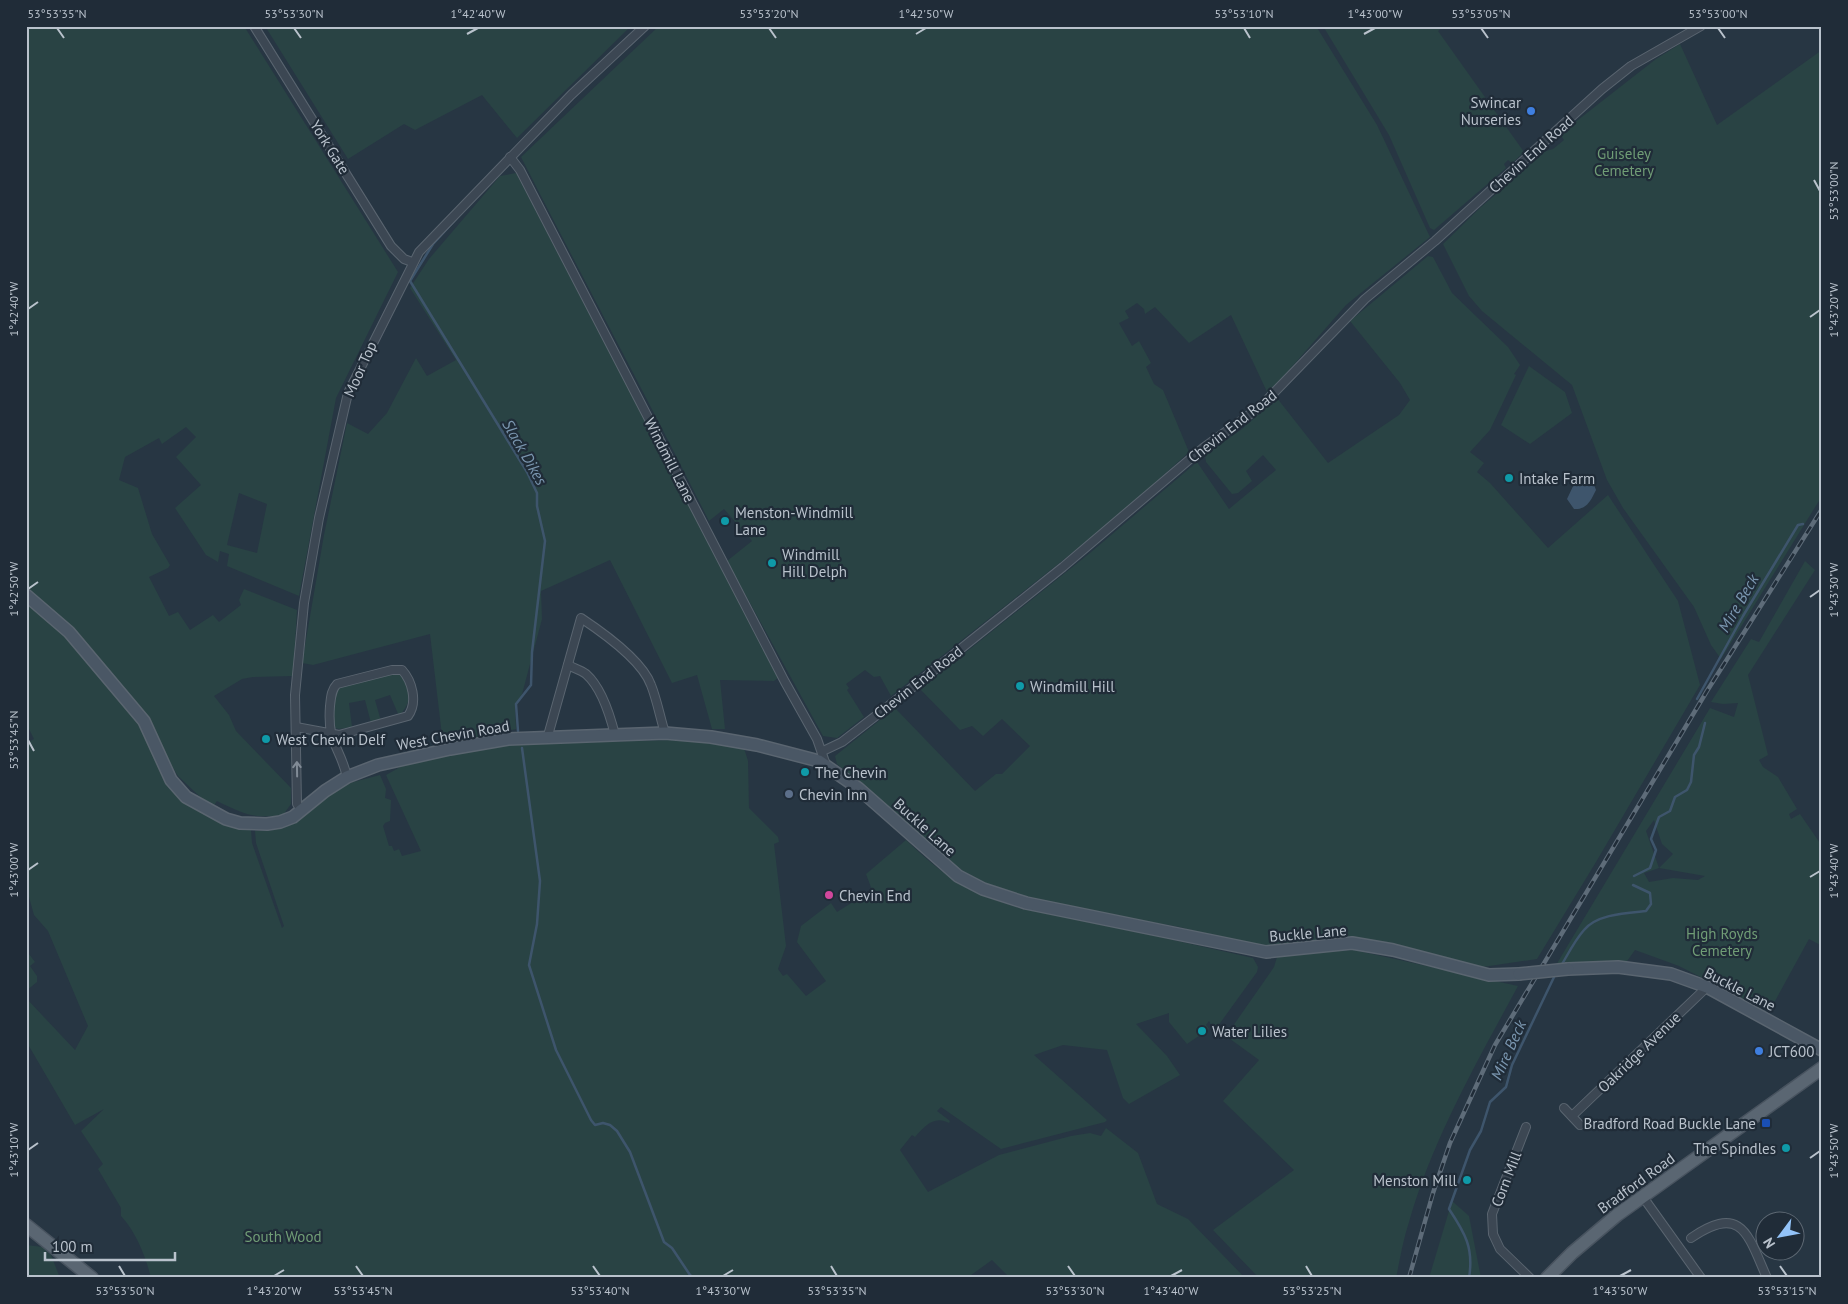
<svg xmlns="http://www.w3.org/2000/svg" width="1848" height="1304" viewBox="0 0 1848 1304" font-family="'PT Sans',sans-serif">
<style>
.green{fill:#294344;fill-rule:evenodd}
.water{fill:#3e556c}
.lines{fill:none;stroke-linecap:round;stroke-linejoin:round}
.stream{stroke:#3e556c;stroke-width:2.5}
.street-casing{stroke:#5a6570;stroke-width:10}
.secondary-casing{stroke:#5a6570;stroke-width:14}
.primary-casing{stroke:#48535f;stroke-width:15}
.street{stroke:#3c4753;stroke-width:8}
.secondary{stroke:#4a5765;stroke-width:11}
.primary{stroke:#5a6672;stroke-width:12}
.rail-casing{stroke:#5e6c79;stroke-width:4.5}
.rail{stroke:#202c38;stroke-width:2.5;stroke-dasharray:8;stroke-linecap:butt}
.secondary-bridge-casing{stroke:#5a6570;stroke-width:14;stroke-linecap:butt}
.secondary-bridge{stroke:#4a5765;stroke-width:11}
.oneway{stroke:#818b96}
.ticks{fill:none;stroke:#b9c2cc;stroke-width:2}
.shop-dot{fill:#3f7fe0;stroke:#202c38;stroke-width:2}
.culture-dot{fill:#0f9aa8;stroke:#202c38;stroke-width:2}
.service-dot{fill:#5c6f8a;stroke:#202c38;stroke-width:2}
.hotel-dot{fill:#d1479c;stroke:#202c38;stroke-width:2}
.transit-dot{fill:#1a4fb4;stroke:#202c38;stroke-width:2}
.labels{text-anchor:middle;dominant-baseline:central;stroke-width:4.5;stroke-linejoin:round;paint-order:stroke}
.poi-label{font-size:15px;fill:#b9c2cc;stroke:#202c38;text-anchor:start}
.street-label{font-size:15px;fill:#b9c2cc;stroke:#202c38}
.park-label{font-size:15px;fill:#709d76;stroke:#202c38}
.water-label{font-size:16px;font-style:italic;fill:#7a96af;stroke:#202c38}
.neatline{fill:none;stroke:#b9c2cc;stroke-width:2}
.ticks-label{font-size:12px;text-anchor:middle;fill:#b9c2cc}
</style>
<rect width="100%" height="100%" fill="#273643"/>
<g class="green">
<path d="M26,26H244L398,272L336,398L299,596L227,566L229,554L220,551L218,562L206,555L175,508L201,485L176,457L196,437L186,427L162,444L159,438L125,457L119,480L138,488L152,534L170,565L168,568L149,577L169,616L178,612L190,630L213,615L219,622L241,605L239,600L244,589L297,610L293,676L253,677L242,679L214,696L229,715L236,731L291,788V804L283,815C253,819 244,814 217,801L212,808L178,776L165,755L152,723L98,659L71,628L26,587ZM239,493L267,504L257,553L227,545Z"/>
<path d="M265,26H631L517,138L482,95L415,130L404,124L348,159Z"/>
<path d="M659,26H1316L1377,125L1430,237L1346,305L1268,394L1231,315L1189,343L1155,307L1145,314L1144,309L1137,303L1125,311L1129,318L1119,323L1132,346L1139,341L1151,363L1146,367L1154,384L1163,390L1189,452L1114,520L891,696L880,676L874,677L865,670L846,684L849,688L847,690L864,717L837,738L823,736L727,561L752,541L724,509L709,521C648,399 583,279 521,157Z"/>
<path d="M1323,26H1444L1438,31L1524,152L1512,163L1508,160L1504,164L1506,168L1434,230L1430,228L1389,135Z"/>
<path d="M1680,44L1717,125L1822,50V496L1721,659L1711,645L1694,607L1623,508L1607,480L1572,385L1482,311L1469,296L1443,244L1481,207L1546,151L1553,149L1564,140L1560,134L1656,59Z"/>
<path d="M516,173L779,677L774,681L720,680L725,729H712L697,675L672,683L610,560L541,591L542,619L521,698L515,708L516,729L443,744L430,634L313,665L302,663L324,535L347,423L368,434L387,413L416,358L427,376L456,360L410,288L429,259L500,176Z"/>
<path d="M1428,256L1433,257L1452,293L1508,347L1520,365L1514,374L1516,375L1490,430L1470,452L1484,463L1477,472L1490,483L1548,548L1608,495L1678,601L1700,685L1596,862L1537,959L1476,968L1391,944L1268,948L1241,944L1180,927L1029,901L1001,891L950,864L837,764L835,756L895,708L975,791L996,774H1002L1030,746L1002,719L983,736L972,726L960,730L920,689L1090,553L1197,462L1229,509L1276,470L1263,455L1246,471L1252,481L1238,493L1232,494L1206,462L1205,455L1242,429L1277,398L1328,463L1399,415L1410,400L1400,383L1350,321Z"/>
<path d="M1529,366L1565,392L1572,413L1530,444L1501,425Z"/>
<path d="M1805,561L1815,570L1748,675L1768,755L1759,760L1763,767L1778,777L1797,809L1789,814L1791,819L1800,814L1822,846V946L1809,939L1769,1012L1679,966L1635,950L1625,964L1556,965L1710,708L1734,717L1738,703L1723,704L1711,702L1751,639L1759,642ZM1654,820L1662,844L1673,854L1659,868L1646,831ZM1659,868L1705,876L1698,880L1673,878L1649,882L1644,873Z"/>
<path d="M26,600L52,621L139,724L159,767L173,789L189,806L211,818L251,830L252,843L282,928L284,926L256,843L255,831L273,830L288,825L342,785L380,775L386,789L385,798L391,800L390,821L385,823L383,826L389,846H392L394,851L399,849L402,856L421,851L386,775L409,762L505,744L672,740L737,745L744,748L748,761L749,808L778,837L779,842L774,844L786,946L778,969L783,976L787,974L806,996L826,981L797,942L801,926L831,903L837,912L872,890L866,874L906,840C927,860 950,880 977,893C992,900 1009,904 1024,910L1027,907L1253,958L1258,967L1257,972L1218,1026L1213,1028L1209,1021L1206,1025L1209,1029L1187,1044L1169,1022V1013L1136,1024L1167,1056L1180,1075L1129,1104L1123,1098L1107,1050L1063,1045L1034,1055L1107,1120L1105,1122L1001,1149L941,1107L937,1111L950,1121L949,1123C934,1115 925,1126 915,1137L912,1135L900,1150L928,1192L999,1155L1071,1136L1090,1133L1101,1136L1106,1128L1138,1153L1157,1204L1188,1219L1245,1278H1010L992,1260L967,1278H151C146,1257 136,1232 121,1216V1208L98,1169L103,1164L81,1131L104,1109L75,1125L26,1041V998L75,1050L88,1026L48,931L34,915L29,897L26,902V743L34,739L26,723Z"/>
<path d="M397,672C413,685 413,702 399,716L390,695L375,700L381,721L371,723L365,700L349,703L352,727L339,729L331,727L335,696L340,686Z"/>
<path d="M26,950L35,962L30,966L37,976V982L26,991Z"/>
<path d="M1354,950L1518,986C1477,1062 1433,1138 1409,1222C1403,1240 1400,1259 1396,1278H1259L1213,1230L1294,1170L1223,1101L1259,1060L1226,1036L1274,967L1277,957L1289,954Z"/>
<path d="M1452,1201L1469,1216L1481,1278H1429Z"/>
<path d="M26,1245L43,1247L51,1255L60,1278H26Z"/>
</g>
<path class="water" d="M1584,476L1593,482L1596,490C1591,500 1587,510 1574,509L1567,499L1576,480Z"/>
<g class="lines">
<g class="stream">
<path d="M456,219L433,244L410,281L527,472L537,493V506L545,541L532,652L531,685L516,704L518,731"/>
<path d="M1697,699L1743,616L1798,525L1803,524"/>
<path d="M522,748L540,881L537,924L529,965L556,1050L591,1120L595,1125L603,1123L610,1125L617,1131L630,1152L664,1242L672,1248L690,1275L694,1278"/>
<path d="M1634,876L1650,868L1656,850L1651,839L1659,817L1670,811L1675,797L1687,790L1691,782L1694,755L1699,747L1705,723"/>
<path d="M1561,966C1568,954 1575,940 1584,930C1597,914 1627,913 1646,911L1651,904L1650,893L1633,885"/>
<path d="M1469,1278C1474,1248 1465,1233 1449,1209L1470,1150L1481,1131L1490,1102L1506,1087L1512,1065L1555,975"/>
</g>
<g class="street-casing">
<g id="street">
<path d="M254,26L391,246L404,259L412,262"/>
<path d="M510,157L520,170L785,682L817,739L826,765"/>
<path d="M568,665C573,668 581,670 586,674C602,688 610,715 615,735"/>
<path d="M296,727L339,735L408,716C418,702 412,681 402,670H392L337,684C331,690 331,698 330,706C327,744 340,746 347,777"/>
<path d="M547,739L581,618C602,632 642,660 651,685C657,700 660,717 665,733"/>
<path d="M823,751L842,742L913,687L1063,567L1203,448L1260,407L1365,299L1435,241L1602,89L1631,66L1701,26"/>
<path d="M301,809L297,804L295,695L304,603L319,518L348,393L419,252L571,95L645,26"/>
<path d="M1564,1108L1580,1125"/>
<path d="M1572,1116L1707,987"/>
<path d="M1526,1127L1492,1214L1493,1234L1500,1249L1530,1278"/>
<path d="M1643,1197L1701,1278"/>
<path d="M1691,1238C1742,1203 1748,1235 1767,1278"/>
</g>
</g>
<g class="secondary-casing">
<g id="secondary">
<path d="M26,595L69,632L144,721L171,780L186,797L226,819L240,823L267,824L280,822L293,817L325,791L347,777L378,765L450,749L508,739L665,733L711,737L757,745L819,761L858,788L958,876L983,889L1026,903L1266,952L1352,943L1393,950L1489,975L1519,974"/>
<path d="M1568,969L1618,967L1671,974L1707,987L1822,1050"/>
</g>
</g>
<g class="primary-casing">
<g id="primary">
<path d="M26,1225L92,1278"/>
<path d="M1547,1278L1572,1253L1617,1215L1822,1068"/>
</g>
</g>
<use href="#street" class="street"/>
<use href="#secondary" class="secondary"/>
<use href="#primary" class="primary"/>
<g class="rail-casing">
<path id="rail" d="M1409,1278L1433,1193L1450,1143L1495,1045L1707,691L1822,509"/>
</g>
<use href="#rail" class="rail"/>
<g class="secondary-bridge-casing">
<path id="secondary-bridge" d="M1519,974L1568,969"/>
</g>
<use href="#secondary-bridge" class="secondary-bridge"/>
</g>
<defs><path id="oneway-shaft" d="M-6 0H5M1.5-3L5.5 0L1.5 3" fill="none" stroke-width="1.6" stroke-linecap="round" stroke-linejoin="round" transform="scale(1.25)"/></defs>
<use class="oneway" href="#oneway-shaft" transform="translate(297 769) rotate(-91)"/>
<path class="ticks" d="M57,28L64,38M294,28L301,38M769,28L776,38M1244,28L1250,38M1481,28L1488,38M1718,28L1725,38M467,34L478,28M916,34L926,28M1364,34L1375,28M1814,180L1820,191M28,309L38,302M1810,317L1820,310M28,589L38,582M1810,597L1820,590M28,740L34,751M28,870L38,863M1810,877L1820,871M28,1150L38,1143M1810,1158L1820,1151M119,1266L125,1276M356,1266L363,1276M593,1266L600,1276M831,1266L837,1276M1068,1266L1075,1276M1306,1266L1312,1276M1780,1266L1787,1276M274,1276L284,1270M723,1276L733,1270M1171,1276L1182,1270M1620,1276L1631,1270"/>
<g class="shop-dot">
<circle cx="1531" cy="111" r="5"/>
<circle cx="1759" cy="1051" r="5"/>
</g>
<g class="culture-dot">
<circle cx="1509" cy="478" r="5"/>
<circle cx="725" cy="521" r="5"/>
<circle cx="772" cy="563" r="5"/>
<circle cx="1020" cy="686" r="5"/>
<circle cx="266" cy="739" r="5"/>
<circle cx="805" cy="772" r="5"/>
<circle cx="1202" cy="1031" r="5"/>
<circle cx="1786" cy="1148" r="5"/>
<circle cx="1467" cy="1180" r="5"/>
</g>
<circle class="service-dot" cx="789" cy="794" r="5"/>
<circle class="hotel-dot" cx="829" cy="895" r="5"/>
<rect class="transit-dot" x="1761" y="1118" width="10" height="10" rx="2.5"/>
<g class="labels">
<g class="poi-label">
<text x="1521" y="102" text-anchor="end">Swincar<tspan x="1521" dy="17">Nurseries</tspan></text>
<text x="1519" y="478">Intake Farm</text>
<text x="735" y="512">Menston-Windmill<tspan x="735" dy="17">Lane</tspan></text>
<text x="782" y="554">Windmill<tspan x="782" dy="17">Hill Delph</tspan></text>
<text x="1030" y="686">Windmill Hill</text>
<text x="276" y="739">West Chevin Delf</text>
<text x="815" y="772">The Chevin</text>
<text x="799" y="794">Chevin Inn</text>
<text x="839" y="895">Chevin End</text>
<text x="1212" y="1031">Water Lilies</text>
<text x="1769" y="1051">JCT600</text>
<text x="1756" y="1123" text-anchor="end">Bradford Road Buckle Lane</text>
<text x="1776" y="1148" text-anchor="end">The Spindles</text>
<text x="1457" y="1180" text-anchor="end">Menston Mill</text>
</g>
<g class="street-label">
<text transform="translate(330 147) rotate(58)">York Gate</text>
<text transform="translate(1531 154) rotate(-42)">Chevin End Road</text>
<text transform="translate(360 369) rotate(-66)">Moor Top</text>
<text transform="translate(1232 426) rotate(-38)">Chevin End Road</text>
<text transform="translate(670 460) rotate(63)">Windmill Lane</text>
<text transform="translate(918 682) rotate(-38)">Chevin End Road</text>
<text transform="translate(453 735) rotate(-10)">West Chevin Road</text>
<text transform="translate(925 827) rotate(42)">Buckle Lane</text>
<text transform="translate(1308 933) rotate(-5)">Buckle Lane</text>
<text transform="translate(1740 989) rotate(27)">Buckle Lane</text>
<text transform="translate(1639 1052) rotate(-44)">Oakridge Avenue</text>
<text transform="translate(1506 1179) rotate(-69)">Corn Mill</text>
<text transform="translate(1636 1183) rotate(-36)">Bradford Road</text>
</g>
<g class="park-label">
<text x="1624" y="153">Guiseley<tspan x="1624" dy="17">Cemetery</tspan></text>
<text x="1722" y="933">High Royds<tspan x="1722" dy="17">Cemetery</tspan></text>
<text x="283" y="1236">South Wood</text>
</g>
<g class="water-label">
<text transform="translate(525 452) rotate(60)">Slack Dikes</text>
<text transform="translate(1738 603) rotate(-60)">Mire Beck</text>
<text transform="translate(1508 1050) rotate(-66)">Mire Beck</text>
</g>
</g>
<rect width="1848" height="1304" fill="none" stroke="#202c38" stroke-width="55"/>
<g transform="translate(1780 1236) rotate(238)"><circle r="24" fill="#202c38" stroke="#5d6873"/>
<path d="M0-4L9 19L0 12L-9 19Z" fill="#93c3f8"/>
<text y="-8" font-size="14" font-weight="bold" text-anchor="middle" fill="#b9c2cc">N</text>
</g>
<path d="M45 1252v8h130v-8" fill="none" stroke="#b9c2cc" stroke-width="2.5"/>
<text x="52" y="1252" font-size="15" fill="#b9c2cc" stroke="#202c38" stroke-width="4" paint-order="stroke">100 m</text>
<rect x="28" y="28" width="1792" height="1248" class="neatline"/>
<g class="ticks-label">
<text x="57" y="18">53°53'35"N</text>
<text x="294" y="18">53°53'30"N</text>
<text x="478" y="18">1°42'40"W</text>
<text x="769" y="18">53°53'20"N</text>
<text x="926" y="18">1°42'50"W</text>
<text x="1244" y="18">53°53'10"N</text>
<text x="1375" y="18">1°43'00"W</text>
<text x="1481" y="18">53°53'05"N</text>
<text x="1718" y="18">53°53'00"N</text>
<text transform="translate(1834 191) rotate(-90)" y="4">53°53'00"N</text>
<text transform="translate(14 309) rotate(-90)" y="4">1°42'40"W</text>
<text transform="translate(1834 310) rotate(-90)" y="4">1°43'20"W</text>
<text transform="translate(14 589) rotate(-90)" y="4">1°42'50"W</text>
<text transform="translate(1834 590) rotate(-90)" y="4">1°43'30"W</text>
<text transform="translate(14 740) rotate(-90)" y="4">53°53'45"N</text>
<text transform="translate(14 870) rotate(-90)" y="4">1°43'00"W</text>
<text transform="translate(1834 871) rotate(-90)" y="4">1°43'40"W</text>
<text transform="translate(14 1150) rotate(-90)" y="4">1°43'10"W</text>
<text transform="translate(1834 1151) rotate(-90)" y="4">1°43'50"W</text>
<text x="125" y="1295">53°53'50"N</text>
<text x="274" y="1295">1°43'20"W</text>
<text x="363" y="1295">53°53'45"N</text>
<text x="600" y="1295">53°53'40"N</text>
<text x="723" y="1295">1°43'30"W</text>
<text x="837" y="1295">53°53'35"N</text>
<text x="1075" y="1295">53°53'30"N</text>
<text x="1171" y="1295">1°43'40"W</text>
<text x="1312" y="1295">53°53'25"N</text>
<text x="1620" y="1295">1°43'50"W</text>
<text x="1787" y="1295">53°53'15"N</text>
</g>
</svg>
